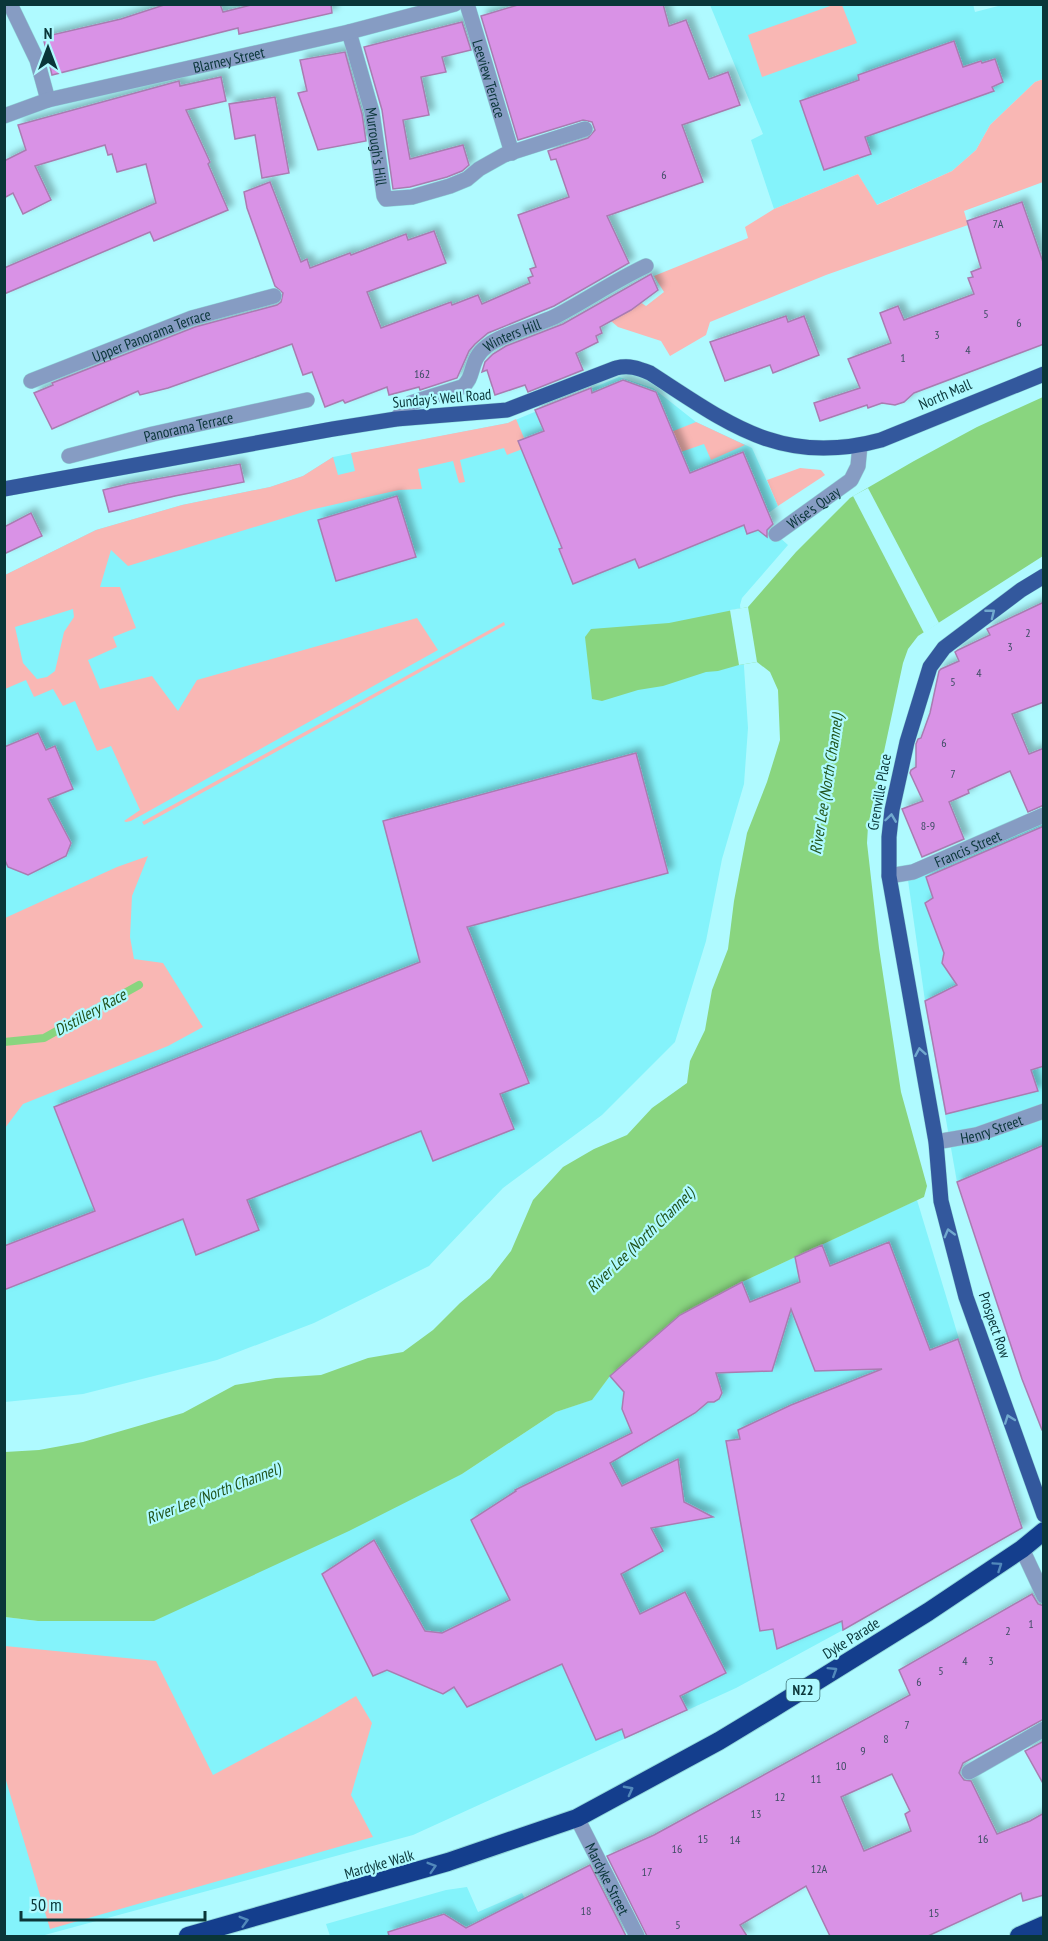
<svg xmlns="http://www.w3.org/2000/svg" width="1048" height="1941" viewBox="0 0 1048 1941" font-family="'PT Sans Narrow',sans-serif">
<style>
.built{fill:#84f3fb}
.green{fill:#f9b7b4;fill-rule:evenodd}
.water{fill:#89d57f}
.pier{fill:#affaff}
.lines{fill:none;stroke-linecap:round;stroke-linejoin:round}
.stream{stroke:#89d57f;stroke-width:8}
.building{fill:#d992e6;stroke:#a97cb1;stroke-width:1.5;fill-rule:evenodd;filter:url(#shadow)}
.minor-casing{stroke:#91d7db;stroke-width:16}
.major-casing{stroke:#91d7db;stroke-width:16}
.highway-casing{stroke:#91d7db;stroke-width:20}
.minor{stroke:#869cc3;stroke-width:15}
.major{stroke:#33589d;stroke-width:15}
.highway{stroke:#143e8d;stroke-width:18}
.oneway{stroke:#71a9ce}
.oneway2{stroke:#5289bb}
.labels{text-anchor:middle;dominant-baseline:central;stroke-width:4.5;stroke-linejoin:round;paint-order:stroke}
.number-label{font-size:12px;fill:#3e4d64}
.shield{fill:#affaff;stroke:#3c7174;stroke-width:1.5}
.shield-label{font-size:14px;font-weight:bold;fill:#0a3639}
.street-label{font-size:15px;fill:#0a3639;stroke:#affaff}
.water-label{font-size:16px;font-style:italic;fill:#21531b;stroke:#affaff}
</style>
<defs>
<filter id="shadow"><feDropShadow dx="5.5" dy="-5.5" stdDeviation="3" flood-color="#0004"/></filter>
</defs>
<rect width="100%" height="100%" fill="#affaff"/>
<g class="built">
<path d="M973,4L975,12L1002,5H1043V79L1035,82L990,125L976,150L952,171L876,205L858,174L774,209L751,140L763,134L710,5Z"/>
<path d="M619,377L653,388L696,422L752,448L778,506L763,517L767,526L788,545L742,598L740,605L748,728L744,784L722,859L706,941L675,1042L602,1115L503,1188L429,1266L314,1323L217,1360L83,1394L5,1402V575L96,530L182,505L270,487L303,476L333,457L508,423Z"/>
<path d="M1043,822V1421L957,1182L925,1001L908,880Z"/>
<path d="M917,1200L959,1339L1022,1528L843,1630L736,1688L413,1835L41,1936H5V1617L38,1621L462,1474L556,1412L591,1400L610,1376L679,1316L742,1282Z"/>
<path d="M467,1887L478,1912L522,1893L544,1936H330L326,1924L446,1890Z"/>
</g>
<g class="green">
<path d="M833,5H842L857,43L762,77L748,35Z"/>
<path d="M1043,79V182L964,211L968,225L826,275L710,322L706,335L670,356L661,341L618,327L611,321L640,302L646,306L664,292L654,276L748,238L745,227L774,209L858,174L877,205L952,171L976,150L990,125L1035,82Z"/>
<path d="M516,419L528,447L507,455L504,448L460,460L465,482L459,483L453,461L418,469L422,489L399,490L310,510L128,566L111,550L100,587H120L136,628L113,637L117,647L88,660L100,689L152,676L178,711L197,680L417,618L438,650L131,821L126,822L124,821L140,810L111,746L97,751L75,701L63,706L53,689L34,697L26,680L5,689V575L96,530L182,505L270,487L303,476L333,457L338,475L355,471L351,453L508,423ZM73,609L74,617L64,632L55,671L47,677L37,679L23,663L15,627Z"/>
<path d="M696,422L745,445L711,460L704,444L678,453L671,432Z"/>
<path d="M800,468L821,470L825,475L778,506L767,480Z"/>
<path d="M504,622L505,625L144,825L142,822Z"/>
<path d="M148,856L132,896L130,937L134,959L163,963L203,1027L168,1046L23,1104L5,1128V918L117,867Z"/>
<path d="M5,1646L156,1661L213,1775L319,1718L356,1696L372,1723L351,1795L373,1837L50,1929L5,1777Z"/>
</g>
<path class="water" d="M1043,397V556L918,636L908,649L903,663L868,826L867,843L879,948L901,1092L927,1186L924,1197L742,1282L679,1316L610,1376L592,1400L556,1412L462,1474L349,1531L154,1621H38L5,1617V1452L39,1450L83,1442L183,1413L235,1385L276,1378L321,1375L368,1358L403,1352L433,1330L460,1303L490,1278L511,1251L533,1200L563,1167L594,1149L627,1135L652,1108L687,1083L690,1061L705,1030L712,990L728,949L734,901L747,833L767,782L780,740L778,690L770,672L757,662L739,665L718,671L706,672L663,686L638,690L602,701L592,699L585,637L591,629L669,623L748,607L796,552L850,498L914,461L977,427Z"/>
<g class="pier">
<path d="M868,488L939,623L924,633L853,496Z"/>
<path d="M748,607L757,662L739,665L730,610Z"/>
</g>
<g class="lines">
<path class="stream" d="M4,1042L44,1038L139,985"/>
</g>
<g class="building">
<path d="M167,4H220L223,12L255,4H331L332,13L239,34L238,28L52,75L43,37L121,19Z"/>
<path d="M521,4H663L669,26L686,20L709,79L728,72L740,105L682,125L703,182L607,216L629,263L554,306L488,333L475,344L469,351L457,378L420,390L419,387L389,395L387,387L345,403L343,400L325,407L312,372L303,375L292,344L168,388L140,395L138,391L52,429L34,393L53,385L52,383L195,327L277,305L281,302L283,293L275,286L247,208L244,192L270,182L301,262L307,259L310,268L350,253L351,255L406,234L408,240L434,231L446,263L367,292L381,328L451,302L452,305L478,295L482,304L530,283L528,278L533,276L530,269L536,267L518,215L569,197L556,159L551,160L548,151L588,138L595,130L592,122L583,120L518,140L481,16Z"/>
<path d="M462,22L471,50L442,57L446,72L421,77L429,115L403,120L410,159L463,145L469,165L462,171L447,177L410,187L393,189L382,110L364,47Z"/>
<path d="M954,41L963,67L981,61L982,63L995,59L1003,82L992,87L994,91L865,137L871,154L824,170L800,101L859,80L858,75Z"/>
<path d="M345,52L362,114L366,141L318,150L298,93L307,91L300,60Z"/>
<path d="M221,77L226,101L186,110L210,162L208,164L228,210L154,241L150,232L4,294V268L156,203L146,164L117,172L112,154L108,155L105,145L35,166L51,200L23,214L13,193L4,198V161L26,150L18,125L179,81L180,86Z"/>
<path d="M275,97L289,173L262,178L255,135L235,139L229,104Z"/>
<path d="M1022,202L1044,265V344L914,393L904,402L895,405L882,403L868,408L867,405L820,421L814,403L860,388L848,359L891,343L880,313L898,306L904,320L974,294L968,278L973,277L971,272L981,268L967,221Z"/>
<path d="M651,274L658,290L631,310L600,327L602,333L596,336L598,342L576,353L583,370L528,392L525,385L495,395L487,370L482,372L485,362L493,354L506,346L563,324Z"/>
<path d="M786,316L788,322L804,316L819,355L773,373L770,365L725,381L710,342Z"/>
<path d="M623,380L656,392L690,473L743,452L773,524L767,530V537L758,530L747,534L744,525L639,568L635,559L573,584L559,549L562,548L518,441L544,431L535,410L591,388L592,393Z"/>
<path d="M240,464L244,482L175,496L109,512L103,490L128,484Z"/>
<path d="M397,496L416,557L336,581L318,520Z"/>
<path d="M31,513L42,536L4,554V527Z"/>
<path d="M1044,602V702L1012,714L1029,754L1044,748V805L1028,812L1010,771L968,790L969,793L949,802L964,839L922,857L902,809L923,801L910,773L911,770L916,767V744L918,739L921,738L930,713L939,671L941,669L959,661L955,652L958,650L990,635L987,629Z"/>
<path d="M38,733L46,750L55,746L73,789L48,799L71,843L66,856L28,875L8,867L4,858V747Z"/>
<path d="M636,753L668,873L467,927L529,1083L500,1094L514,1129L433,1161L421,1131L247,1200L259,1230L196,1255L183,1219L4,1290V1246L95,1211L54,1107L420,962L383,821Z"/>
<path d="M1044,826V1066L1031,1070L1038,1091L946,1114L925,1001L957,985L942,963L944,953L925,903L933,898L926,877Z"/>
<path d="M1044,1145V1430H1042L1022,1379L957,1182Z"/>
<path d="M889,1242L930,1350L958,1339L1022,1528L843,1630L842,1621L777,1649L773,1629L760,1631L726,1441L740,1439L738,1430L791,1405L882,1369L815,1371L791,1309L772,1371L716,1373L722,1393L719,1399L714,1402H708L695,1413L610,1463L622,1486L678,1459L684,1502L713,1517L651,1528L663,1551L621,1574L640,1614L685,1592L726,1673L680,1696L687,1710L625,1738L622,1729L596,1740L562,1664L467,1707L454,1687L443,1694L387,1670L373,1676L322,1574L374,1540L425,1631L442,1633L510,1600L471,1520L516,1491L515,1490L632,1433L622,1409L624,1392L610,1376L680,1315L742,1282L750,1302L800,1282L795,1257L822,1245L830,1266Z"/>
<path d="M1032,1594L1038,1604L1044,1606V1719L963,1763L959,1773L964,1780L971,1781L997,1834L1030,1821L1044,1813V1895L1023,1901L1021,1893L928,1936H830L806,1886L740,1925L747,1936H647L607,1856L654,1835L910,1695L899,1670ZM892,1774L910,1811L905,1814L911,1831L864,1851L841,1797Z"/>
<path d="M1044,1741V1785L1025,1751Z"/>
<path d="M590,1865L626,1936H389L388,1932L444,1914L466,1928Z"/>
</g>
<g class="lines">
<g class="minor-casing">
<g id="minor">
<path d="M10,4L37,60L48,100"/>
<path id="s1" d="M467,4L512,153"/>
<path id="s2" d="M349,32L372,112L384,196L386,199L412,197L450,186L467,179L479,169L504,155L585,129"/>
<path id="s3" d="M4,116L48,100L349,32L455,4"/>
<path id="s4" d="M31,381L192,318L274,296"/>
<path id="s5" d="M396,419L411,403L462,387C476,377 468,360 487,346C502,334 539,325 558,315C588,299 616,280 646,266"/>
<path id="s6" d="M69,456L153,434L307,400"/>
<path id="s7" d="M776,534L851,480L858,466L860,445"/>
<path id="s8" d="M889,876L913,872L1044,815"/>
<path id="s9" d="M936,1142L976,1135L1044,1111"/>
<path d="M1022,1549L1044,1596"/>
<path d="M969,1772L1044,1729"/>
<path id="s10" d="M577,1818L637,1936"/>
</g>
</g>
<g class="major-casing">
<g id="major">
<path d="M4,489L333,429L396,419L507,410L616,368C629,365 638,368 650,373C729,424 782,467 881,440L1044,374"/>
<path d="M1044,576L1021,590L944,648L930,667L907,742L892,810L889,837V876L936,1142L941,1201L966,1297L1044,1515"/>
</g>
</g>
<g class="highway-casing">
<g id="highway">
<path d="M188,1936L448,1862L577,1818L719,1741L772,1709L928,1612L1022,1549L1044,1531"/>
<path d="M1019,1936L1044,1925"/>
</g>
</g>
<use href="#minor" class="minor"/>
<use href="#major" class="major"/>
<use href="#highway" class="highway"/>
</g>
<defs><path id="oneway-chevron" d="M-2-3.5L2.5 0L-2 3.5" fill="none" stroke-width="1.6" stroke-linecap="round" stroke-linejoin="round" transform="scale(1.5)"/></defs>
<g class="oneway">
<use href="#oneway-chevron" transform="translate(991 613) rotate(-38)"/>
<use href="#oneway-chevron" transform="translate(891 818) rotate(-82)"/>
<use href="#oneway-chevron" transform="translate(920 1052) rotate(-100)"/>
<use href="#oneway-chevron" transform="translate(949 1233) rotate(-105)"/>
<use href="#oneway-chevron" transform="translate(1009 1419) rotate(-110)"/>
</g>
<g class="oneway2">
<use href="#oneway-chevron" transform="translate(998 1566) rotate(-34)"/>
<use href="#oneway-chevron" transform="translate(833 1671) rotate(-32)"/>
<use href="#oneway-chevron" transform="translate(629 1790) rotate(-28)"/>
<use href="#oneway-chevron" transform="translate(432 1867) rotate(-17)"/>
<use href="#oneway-chevron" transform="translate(244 1921) rotate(-16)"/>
</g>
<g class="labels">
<g class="number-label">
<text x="664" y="174">6</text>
<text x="998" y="223">7A</text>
<text x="986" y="313">5</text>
<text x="1019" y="322">6</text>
<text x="937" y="334">3</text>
<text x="968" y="349">4</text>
<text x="903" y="357">1</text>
<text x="422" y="373">162</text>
<text x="1028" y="632">2</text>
<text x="1010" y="646">3</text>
<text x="979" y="672">4</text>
<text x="953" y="681">5</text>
<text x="944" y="742">6</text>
<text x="953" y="773">7</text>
<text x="928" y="825">8-9</text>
<text x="1031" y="1623">1</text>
<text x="1008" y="1630">2</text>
<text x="965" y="1660">4</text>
<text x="991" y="1660">3</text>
<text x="941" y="1670">5</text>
<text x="919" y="1681">6</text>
<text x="907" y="1724">7</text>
<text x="886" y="1738">8</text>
<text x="863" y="1750">9</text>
<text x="841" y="1765">10</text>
<text x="816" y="1778">11</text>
<text x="780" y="1796">12</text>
<text x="756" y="1813">13</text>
<text x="703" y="1838">15</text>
<text x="983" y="1838">16</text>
<text x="735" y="1839">14</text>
<text x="677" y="1848">16</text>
<text x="819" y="1868">12A</text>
<text x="647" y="1871">17</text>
<text x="586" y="1910">18</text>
<text x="934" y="1912">15</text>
<text x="678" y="1924">5</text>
</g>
<rect class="shield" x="786.5" y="1679" width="33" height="22" rx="4.5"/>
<g class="shield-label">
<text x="803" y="1690">N22</text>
</g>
<g class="street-label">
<text stroke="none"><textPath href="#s3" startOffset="232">Blarney Street</textPath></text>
<text stroke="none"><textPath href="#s1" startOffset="78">Leeview Terrace</textPath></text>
<text stroke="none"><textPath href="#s2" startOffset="118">Murrough's Hill</textPath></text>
<text stroke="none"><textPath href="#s4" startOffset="129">Upper Panorama Terrace</textPath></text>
<text stroke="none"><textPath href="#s5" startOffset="152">Winters Hill</textPath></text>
<text transform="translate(945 394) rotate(-23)">North Mall</text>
<text transform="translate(442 398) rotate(-5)">Sunday's Well Road</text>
<text stroke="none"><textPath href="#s6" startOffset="123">Panorama Terrace</textPath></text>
<text stroke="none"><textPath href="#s7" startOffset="46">Wise's Quay</textPath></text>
<text transform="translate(879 792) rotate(-80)">Grenville Place</text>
<text stroke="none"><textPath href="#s8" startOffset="84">Francis Street</textPath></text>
<text stroke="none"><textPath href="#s9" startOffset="57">Henry Street</textPath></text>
<text transform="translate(995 1325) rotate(71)">Prospect Row</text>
<text transform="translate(851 1638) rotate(-32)">Dyke Parade</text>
<text transform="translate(379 1864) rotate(-16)">Mardyke Walk</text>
<text stroke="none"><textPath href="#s10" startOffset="68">Mardyke Street</textPath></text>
</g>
<g class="water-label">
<text transform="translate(826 784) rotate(-81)">River Lee (North Channel)</text>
<text transform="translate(90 1012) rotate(-29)">Distillery Race</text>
<text transform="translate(640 1240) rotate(-44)">River Lee (North Channel)</text>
<text transform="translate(213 1493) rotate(-21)">River Lee (North Channel)</text>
</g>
</g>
<rect width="1048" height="1941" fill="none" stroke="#0a3639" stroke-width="12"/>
<g transform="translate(48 48)" stroke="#affaff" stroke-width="4.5" paint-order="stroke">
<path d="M0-4.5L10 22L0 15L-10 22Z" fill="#0a3639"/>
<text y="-9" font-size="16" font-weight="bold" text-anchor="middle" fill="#0a3639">N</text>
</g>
<path d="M21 1911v9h184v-9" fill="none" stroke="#0a3639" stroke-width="3"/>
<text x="30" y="1911" font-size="18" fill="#0a3639" stroke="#affaff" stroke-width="4.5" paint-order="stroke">50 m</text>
</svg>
